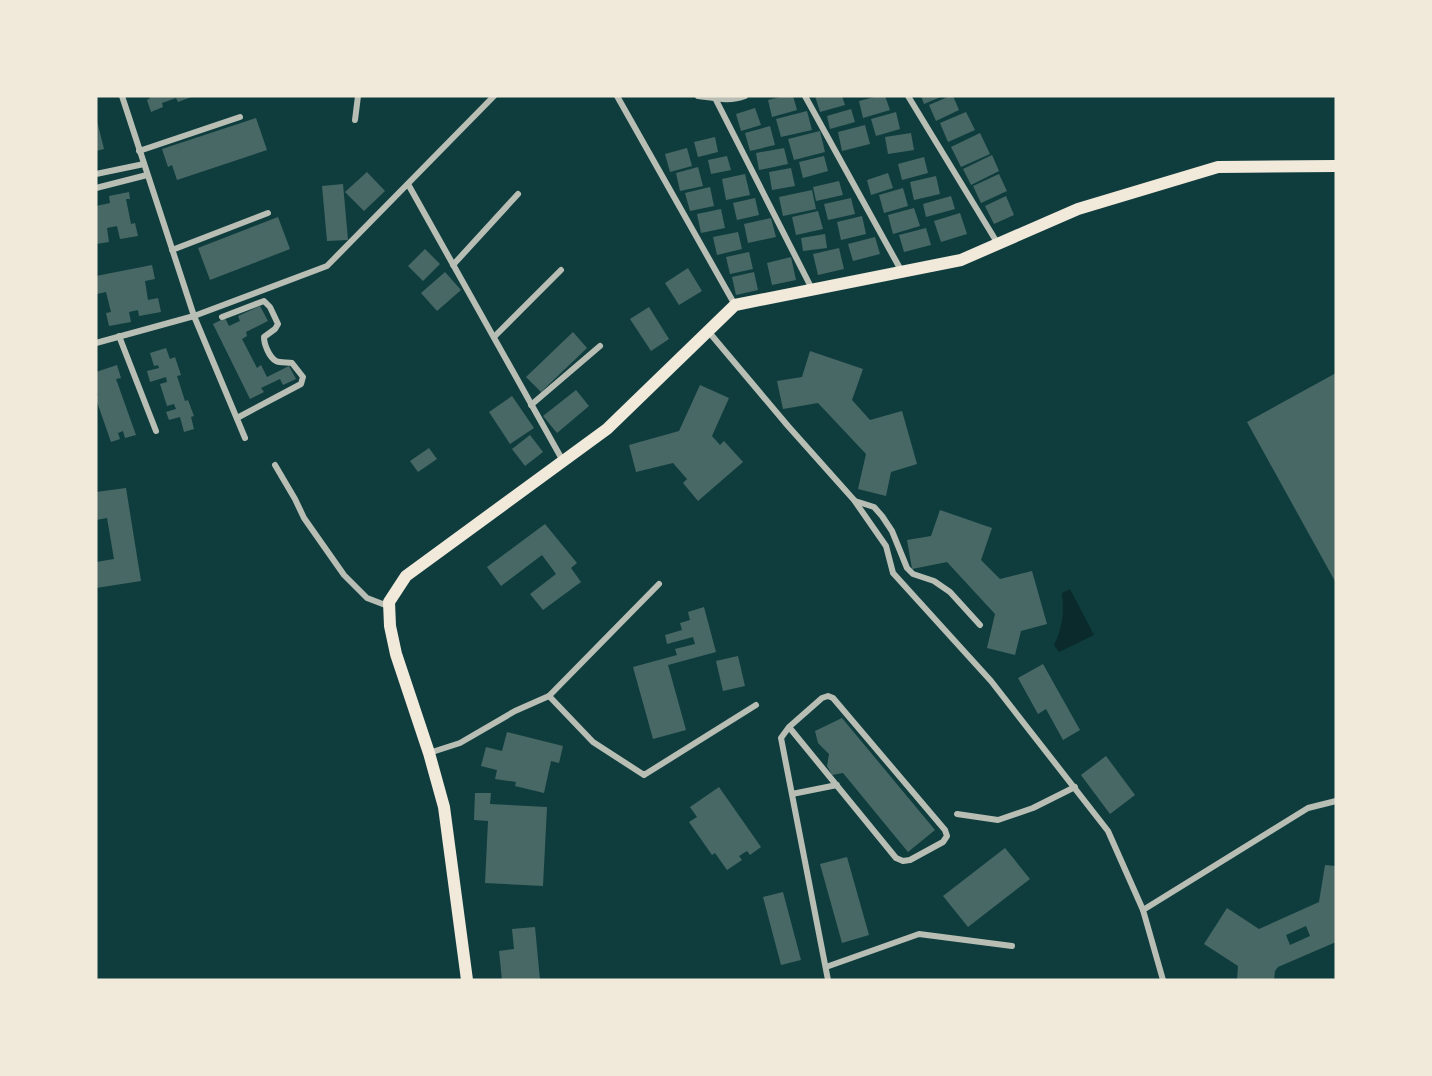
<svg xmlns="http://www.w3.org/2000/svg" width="1432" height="1076" viewBox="0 0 1432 1076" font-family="'DM Sans',sans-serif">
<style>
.water{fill:#0a2a2b}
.building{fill:#486865;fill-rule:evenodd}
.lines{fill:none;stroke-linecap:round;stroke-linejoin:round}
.minor{stroke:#b8beb3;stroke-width:6}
.secondary{stroke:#f1e9da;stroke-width:12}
</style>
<rect width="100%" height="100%" fill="#0f3d3e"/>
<path class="water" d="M1070,589L1094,635L1059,652L1054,645C1063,627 1064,612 1062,593Z"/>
<g class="building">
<path d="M149,96H194L178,102L176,98L162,103L163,107L151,112L147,100L150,98Z"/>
<path d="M784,96H793L797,110L772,117L768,100Z"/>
<path d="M815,96H842L845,105L820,112Z"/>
<path d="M878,96H885L890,110L863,118L859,101Z"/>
<path d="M921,96H943L924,104Z"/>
<path d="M950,96H953L959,110L936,121L929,105Z"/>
<path d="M755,108L761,125L741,131L736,114Z"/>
<path d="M851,109L855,122L830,129L827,116Z"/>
<path d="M807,111L812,130L781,137L776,119Z"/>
<path d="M896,112L900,129L876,136L871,119Z"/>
<path d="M966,112L975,130L948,142L940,123Z"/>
<path d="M256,118L267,150L177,180L172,165L168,167L162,149Z"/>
<path d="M97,121L104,149L96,151V122Z"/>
<path d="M865,125L870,144L842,151L838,132Z"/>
<path d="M770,126L775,145L750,151L745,133Z"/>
<path d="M820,131L825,152L794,160L788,139Z"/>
<path d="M911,133L914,150L888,154L885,137Z"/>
<path d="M980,133L990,154L961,167L951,147Z"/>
<path d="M715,137L718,152L698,157L694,142Z"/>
<path d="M687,148L692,166L670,172L665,154Z"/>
<path d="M784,148L788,164L759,170L756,153Z"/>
<path d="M992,155L999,171L971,185L963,169Z"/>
<path d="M727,156L731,170L711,174L708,160Z"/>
<path d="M824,156L828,171L803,178L799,162Z"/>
<path d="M924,157L928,173L902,180L898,164Z"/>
<path d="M698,167L703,186L680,191L676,173Z"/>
<path d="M791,168L795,186L772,190L769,172Z"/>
<path d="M367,172L385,191L364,211L345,192Z"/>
<path d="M888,173L893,188L871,195L867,180Z"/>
<path d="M745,174L750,195L726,200L722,179Z"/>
<path d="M999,174L1007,191L981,203L973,186Z"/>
<path d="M936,176L940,194L914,200L910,182Z"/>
<path d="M839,181L843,195L816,201L813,187Z"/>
<path d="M343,184L348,240L327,241L322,186Z"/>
<path d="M710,187L714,206L690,211L685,193Z"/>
<path d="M903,188L908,206L884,213L879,195Z"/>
<path d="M812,190L816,209L783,216L779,197Z"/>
<path d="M129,192L130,199H126L131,224L135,223L138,236L120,239L117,226L107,228L109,242L96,244V206L110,203L109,196Z"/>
<path d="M951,196L955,209L926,217L923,204Z"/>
<path d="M1006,196L1014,215L994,224L985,206Z"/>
<path d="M755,198L759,215L737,220L733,203Z"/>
<path d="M851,198L855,214L828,220L824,204Z"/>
<path d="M914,208L920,226L893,234L888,215Z"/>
<path d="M721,209L725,228L701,233L697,214Z"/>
<path d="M818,211L823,229L796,235L792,217Z"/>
<path d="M960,213L967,234L941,242L934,221Z"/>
<path d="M862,216L866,234L841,240L837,222Z"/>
<path d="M278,217L290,249L210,280L198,248Z"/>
<path d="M771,218L776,237L748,243L744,224Z"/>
<path d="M926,228L931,245L904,252L899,235Z"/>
<path d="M738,232L742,249L717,255L713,237Z"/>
<path d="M825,234L827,248L803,251L801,238Z"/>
<path d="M875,237L880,254L853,261L848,244Z"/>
<path d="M839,248L844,269L818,275L813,254Z"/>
<path d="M425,249L440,264L423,281L408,266Z"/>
<path d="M749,252L753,269L730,274L726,257Z"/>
<path d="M791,257L796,280L772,285L767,263Z"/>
<path d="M152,265L155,279L145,281L148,300L158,298L161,312L139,316L138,310L129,312L131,322L109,326L106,313L111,312L106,292L97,294L96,276Z"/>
<path d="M688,268L702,291L679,305L665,283Z"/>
<path d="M445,272L461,290L437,311L421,293Z"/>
<path d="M754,272L758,290L736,295L732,277Z"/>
<path d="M260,306L268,321L246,332L247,336L242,339L257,368L261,365L267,377L289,366L296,379L283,385L280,379L261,388L264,392L250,399L213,324L225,318L229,326L240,321L238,316Z"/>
<path d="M649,307L669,339L651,351L630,319Z"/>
<path d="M573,332L587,348L541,392L526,377Z"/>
<path d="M166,348L170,359L175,357L181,375L177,376L185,401L188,400L194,416L191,417L194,429L184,432L180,417L169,420L166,412L176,409L174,404L167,406L160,384L167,382L166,377L150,382L147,371L159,368L158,365L154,366L150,353Z"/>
<path d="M810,351L863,369L852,400L870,420L902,411L917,464L891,472L886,496L858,489L866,454L818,403L783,409L777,381L802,377Z"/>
<path d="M117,365L121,378L116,379L136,435L125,438L123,431L118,433L120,439L111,442L96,399V396L98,395L96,390V372Z"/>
<path d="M1336,373V583L1247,422Z"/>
<path d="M700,385L729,398L712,436L720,445L724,441L743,462L698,501L683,483L687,479L673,463L636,472L629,445L679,431Z"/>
<path d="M576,390L589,406L557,433L543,416Z"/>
<path d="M512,396L534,428L510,444L489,412Z"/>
<path d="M530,435L543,452L525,466L512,449Z"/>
<path d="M429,448L437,459L418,472L410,461Z"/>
<path d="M126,488L141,581L96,588V562L114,559L107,518L96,520V492Z"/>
<path d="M940,510L992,528L981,560L1000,579L1032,571L1047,624L1021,631L1015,655L987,648L995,614L947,562L912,569L907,540L931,536Z"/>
<path d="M545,524L577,563L571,568L581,582L543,610L530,594L556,574L542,555L501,586L487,567Z"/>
<path d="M704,607L716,652L668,665L686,730L653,739L633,667L677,655L675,649L695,644L693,637L667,644L665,635L682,630L680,623L690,620L688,612Z"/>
<path d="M738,656L745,686L723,691L716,661Z"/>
<path d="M1043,664L1080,730L1063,740L1046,709L1038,714L1018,678Z"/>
<path d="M842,718L935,830L908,852L843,773L832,775L827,766L829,754L818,743L815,731Z"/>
<path d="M507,732L563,746L559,763L551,761L544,793L515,786L516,782L495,779L497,770L481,766L486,747L502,751Z"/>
<path d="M1106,756L1135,795L1110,814L1081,775Z"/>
<path d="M719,787L761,847L750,855L747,851L739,856L742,860L727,870L715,853L712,855L689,822L697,817L690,807Z"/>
<path d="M475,793H491L490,804L547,807L543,886L485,883L488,821L474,820Z"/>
<path d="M1005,848L1030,879L968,927L943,896Z"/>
<path d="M847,857L869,935L842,943L820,864Z"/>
<path d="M1325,865L1336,866V942L1278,967L1275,971L1274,980H1237L1238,966L1204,944L1227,908L1259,929L1319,902ZM1306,926L1310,936L1290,945L1286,935Z"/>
<path d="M783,892L801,960L781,965L763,897Z"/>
<path d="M535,927L540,980H502L499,951L514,949L512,929Z"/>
</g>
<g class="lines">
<g class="minor">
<path d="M122,96L194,316L245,438"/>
<path d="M617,96L735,305"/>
<path d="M698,96C714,98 730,102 745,96"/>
<path d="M805,96L902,272"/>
<path d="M908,96L998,244"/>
<path d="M715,98L812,289"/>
<path d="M355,120L358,96"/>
<path d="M139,151L240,117"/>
<path d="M96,174L144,164"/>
<path d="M408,184L563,461"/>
<path d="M96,188L147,175"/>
<path d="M172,250L268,213"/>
<path d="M453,265L518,194"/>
<path d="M222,317L264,301L270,307L278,324L275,329L264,337C264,344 269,357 276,361C280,363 288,362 292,363L303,377L301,384L237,418"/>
<path d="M708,331L788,426L854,500L886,546L893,573L991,681L1108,831L1143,910"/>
<path d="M119,336L156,431"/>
<path d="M494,337L561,270"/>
<path d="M96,343L194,316L327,266L494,96"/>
<path d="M531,405L600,346"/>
<path d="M275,465L295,499L304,518L344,575L367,598L388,606"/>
<path d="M855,501L874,507L882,516L892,531L907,568L913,574L934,581L950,592L980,625"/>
<path d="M549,696L659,584"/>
<path d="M789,727L896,858L903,861L910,860L943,842L947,836L945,830L833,698L828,696L822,698L789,727L781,738L828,980"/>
<path d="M429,753L460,743L515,711L549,696L593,742L644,775L756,705"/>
<path d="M792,794L837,785"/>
<path d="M957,814L998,820L1033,808L1075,787"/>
<path d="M826,967L919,934L1012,946"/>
<path d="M1163,980L1143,910L1308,808L1336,801"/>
</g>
<path class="secondary" d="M467,980L444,807L429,753L396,654L390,626L389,602L406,576L607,429L735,305L961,260L1078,209L1218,167L1336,166"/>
</g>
<rect width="1432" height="1076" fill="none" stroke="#f1e9da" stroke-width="195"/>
</svg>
